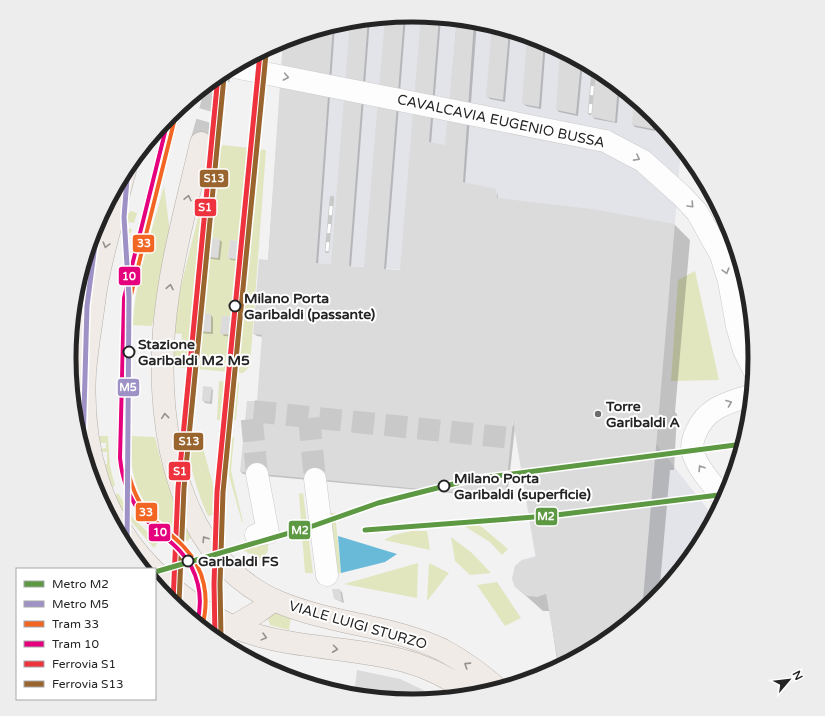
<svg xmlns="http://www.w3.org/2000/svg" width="825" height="716" viewBox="0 0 825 716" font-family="'Varela Round',sans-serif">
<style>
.built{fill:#e3e4e9}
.green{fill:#e1e6bf;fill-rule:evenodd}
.water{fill:#69bad9}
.shadow{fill:#0003;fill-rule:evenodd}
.building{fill:#dbdbdc}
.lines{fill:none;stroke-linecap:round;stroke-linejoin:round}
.minor-tunnel{stroke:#c9c9ca;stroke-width:22;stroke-dasharray:22 11;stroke-linecap:butt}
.major-tunnel{stroke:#c9c9ca;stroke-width:22;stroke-dasharray:22 11;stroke-linecap:butt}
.minor-casing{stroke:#cbcbcb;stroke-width:23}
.major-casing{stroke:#b8b0a9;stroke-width:23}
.minor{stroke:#fdfdfd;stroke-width:22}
.major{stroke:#f0ebe7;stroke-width:22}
.rail-casing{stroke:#c8c9c9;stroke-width:4.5}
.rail{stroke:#fff;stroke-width:3;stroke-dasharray:9;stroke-linecap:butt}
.minor-bridge-casing{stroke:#cbcbcb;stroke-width:23;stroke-linecap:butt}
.minor-bridge{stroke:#fdfdfd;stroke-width:22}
.rail-1-casing{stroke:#fff;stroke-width:8}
.rail-2-casing{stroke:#fff;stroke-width:8}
.rail-1{stroke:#ee333e;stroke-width:5}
.rail-2{stroke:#99642e;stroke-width:5}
.tram-1-casing{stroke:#fff;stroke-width:7}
.tram-2-casing{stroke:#fff;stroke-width:7}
.tram-1{stroke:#f26522;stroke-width:4}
.tram-2{stroke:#e5007d;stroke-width:4}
.metro-1-casing{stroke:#fff;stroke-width:8}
.metro-2-casing{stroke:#fff;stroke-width:8}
.metro-1{stroke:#5d9842;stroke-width:5}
.metro-2{stroke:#9d91c5;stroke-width:5}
.oneway{stroke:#9b9b9c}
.oneway2{stroke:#949190}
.stop-dot{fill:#fff;stroke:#242425;stroke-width:2}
.poi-dot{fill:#6c6c6d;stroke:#fff;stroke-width:1.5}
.labels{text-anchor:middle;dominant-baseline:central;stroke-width:4;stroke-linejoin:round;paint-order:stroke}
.street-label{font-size:14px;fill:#242425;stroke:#fff}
.stop-label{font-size:14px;font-weight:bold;fill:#242425;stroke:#fff;text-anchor:start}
.poi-label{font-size:14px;font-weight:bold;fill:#242425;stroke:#fff;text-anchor:start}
.rim{fill:none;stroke:#242425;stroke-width:5}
.line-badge{stroke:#fff;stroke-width:1.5}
.badge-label{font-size:11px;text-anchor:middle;font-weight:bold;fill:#fff}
</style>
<rect width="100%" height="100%" fill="#f2f2f3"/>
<g class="built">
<path d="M413,15L480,22L544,41L603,73L655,116L681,148L670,286L523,279L316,263L333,25L346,22Z"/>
<path d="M123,175L76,425L70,358L76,291L96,227Z"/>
<path d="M516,375L656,444L714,517L698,549L655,601L603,643L559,667L546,594L537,597L527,596L515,587L512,579L515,566L522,560L535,556L513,420Z"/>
</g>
<g class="green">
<path d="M223,145L266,150L250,366L243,373L171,367V345L181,346L182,334L172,333L179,294L213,157ZM202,237L220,239L218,258L200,256ZM230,240L248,242L246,260L228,258ZM195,313L211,314V332L194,331Z"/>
<path d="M164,186L171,240L152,326L133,325C135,278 152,232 164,186Z"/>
<path d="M131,211L137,213L134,223L129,222L127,228L132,229L131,233L118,230L120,221Z"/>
<path d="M695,271L719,380L671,381L678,280Z"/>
<path d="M219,381L239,383L236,420H217Z"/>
<path d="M99,436H108L110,466L115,486L110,488L102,465L107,464V452H102L101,449L106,448V443H100Z"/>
<path d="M131,436L155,437C163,473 174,506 191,538L187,541C178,533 169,527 160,520C135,498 129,468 131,436Z"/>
<path d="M185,436L201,441L221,513L220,519L218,521L213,520V515L208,516C196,490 190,464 185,436Z"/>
<path d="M218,436L234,437L231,471L243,522H242Z"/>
<path d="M118,493L133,518L158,542L154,548L122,511L114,497Z"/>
<path d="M303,493L313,573H305L299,494Z"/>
<path d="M329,513H335L341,573L334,574Z"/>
<path d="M467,519L482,527L508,549L502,555L490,542L464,526Z"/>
<path d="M411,531H427L430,550L384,540L394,535Z"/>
<path d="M451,537L472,553L491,573L470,575L455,561Z"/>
<path d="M268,540V550L263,561L241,549V545Z"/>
<path d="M418,563L417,598L344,584Z"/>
<path d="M429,563L449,573L427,601Z"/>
<path d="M497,582L521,618L505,626L477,585Z"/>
<path d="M271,611L291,617L289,630L270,625L268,619Z"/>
</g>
<path class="water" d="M338,536L397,554L385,562L341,573Z"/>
<g class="shadow">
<path d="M406,16L386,270L401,271L422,16L441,18L431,144L446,147L457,19L477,21L465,184L496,191L490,264L497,192L498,199L592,210L675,225L690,240L675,412L677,414L674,470H670L659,596L603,643L558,667L550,611H543L516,587L537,557L515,427L507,498L243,474L241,472L260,403L263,337L257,336L254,334L268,262L284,40L335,25L318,265L333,266L351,21L370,19L351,267L365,268L386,18ZM523,288L513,426L511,425Z"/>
<path d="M493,26L511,31L505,102L490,99L487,96Z"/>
<path d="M544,41L546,42L541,109L526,106L523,103Z"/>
<path d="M561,51L583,62L578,116L559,112L557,110Z"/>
<path d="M597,70L620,87L617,123L595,119L593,117Z"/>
<path d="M635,99L656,116L655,131L635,127L633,125Z"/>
<path d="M220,240L222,242L220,260L203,258L201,256Z"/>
<path d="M231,241L247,243L249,245L248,262L231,260L229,258Z"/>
<path d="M211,315L213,318V334L197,333L195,331Z"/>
<path d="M239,318L241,320L240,337L224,336L222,333Z"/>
<path d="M211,388L213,390L212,404L205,403L203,400Z"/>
<path d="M339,590L342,592L344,603L335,599Z"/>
<path d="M358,671L418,688L437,699L412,701L356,695Z"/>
</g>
<g class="building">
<path d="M404,16L384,269L400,270L421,16L439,18L429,142L445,145L457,19L474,21L463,182L496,189L497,198L592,209L675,224L642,611L603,643L559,667L546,594L537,597L527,596L515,587L512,579L515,566L522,560L536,557L513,420L505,497L240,472L247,401H257L262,335L253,334L259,259L268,260L283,40L333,25L316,263L331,264L350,21L368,19L349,266L364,267L385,18Z"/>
<path d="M492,25L509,31L503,100L486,97Z"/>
<path d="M527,36L544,41L539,107L522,104Z"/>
<path d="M560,50L581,61L576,114L556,110Z"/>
<path d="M596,69L618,85L615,122L592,117Z"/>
<path d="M634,98L654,114L653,129L632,125Z"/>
<path d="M202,237L220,239L218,258L200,256Z"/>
<path d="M230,240L248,242L246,261L228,258Z"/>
<path d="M195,313L211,314V332L194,331Z"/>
<path d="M222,316L239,317L238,335L220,334Z"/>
<path d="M203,386L212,387L210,402L202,401Z"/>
<path d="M332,589H340L342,601L334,599Z"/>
<path d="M357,670L400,679L440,698L412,701L354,695Z"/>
</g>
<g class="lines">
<g class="minor-tunnel">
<path d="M309,418L315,479"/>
<path d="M257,474L251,411L511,438"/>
</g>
<path class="major-tunnel" d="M201,143L220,75"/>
<g class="minor-casing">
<g id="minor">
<path d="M605,141L643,161L681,195L697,212L721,255L729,281L737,326L744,350L754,370"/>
<path d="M315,479L327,575"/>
<path d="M724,499C714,485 698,470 693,453C691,447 693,439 696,432C707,407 727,403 752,395"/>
<path d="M256,535L268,533L257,474"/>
<path d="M221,642L233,627"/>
</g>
</g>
<g class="major-casing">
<g id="major">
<path d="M201,143C187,204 169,267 164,330C156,429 178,561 281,603C333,624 392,626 443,650C463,661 481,674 498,689"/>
<path d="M125,171C120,188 116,206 111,224C104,250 97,276 94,303C91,326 87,349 85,372C81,445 99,516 152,569"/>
<path d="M155,572C188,605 226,629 272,639C344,655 411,646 472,695"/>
<path d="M233,627L258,612L274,600"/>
</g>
</g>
<use href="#minor" class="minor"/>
<use href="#major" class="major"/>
<g class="rail-casing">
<g id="rail">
<path d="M590,113L594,68"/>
<path d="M327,251L332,198"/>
</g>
</g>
<use href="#rail" class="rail"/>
<g class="minor-bridge-casing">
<path id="minor-bridge" d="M234,67L605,141"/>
</g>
<use href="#minor-bridge" class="minor-bridge"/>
<g class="rail-1-casing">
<g id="rail-1">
<path d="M173,603L178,488L218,76"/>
<path d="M215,637L214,584L217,492L260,53"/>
</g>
</g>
<g class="rail-2-casing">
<g id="rail-2">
<path d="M179,603L184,488L224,77"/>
<path d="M221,637L220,584L223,492L266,54"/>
</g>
</g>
<use href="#rail-1" class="rail-1"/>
<use href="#rail-2" class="rail-2"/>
<g class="tram-1-casing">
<path id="tram-1" d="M177,110L130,299L126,457C128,476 133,493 144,509C155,524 171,533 184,547C205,569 210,598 202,627"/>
</g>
<g class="tram-2-casing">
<path id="tram-2" d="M169,116L124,298L120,458C122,477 128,496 140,512C151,528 167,537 180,551C198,570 204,597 197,623"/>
</g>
<use href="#tram-1" class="tram-1"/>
<use href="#tram-2" class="tram-2"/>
<g class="metro-1-casing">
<g id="metro-1">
<path d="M365,530L548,516L727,494"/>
<path d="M155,572L310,527L378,503L473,479L743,444"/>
</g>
</g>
<g class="metro-2-casing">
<g id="metro-2">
<path d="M83,447L87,306L98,222"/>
<path d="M127,548L129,297L124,217L128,167"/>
</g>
</g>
<use href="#metro-1" class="metro-1"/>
<use href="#metro-2" class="metro-2"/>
</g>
<defs><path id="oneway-chevron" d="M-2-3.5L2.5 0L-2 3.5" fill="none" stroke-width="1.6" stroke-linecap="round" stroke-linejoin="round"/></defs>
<g class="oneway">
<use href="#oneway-chevron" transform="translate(286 77) rotate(11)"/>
<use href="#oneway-chevron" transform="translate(637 158) rotate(28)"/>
<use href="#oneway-chevron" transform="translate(691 205) rotate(47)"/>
<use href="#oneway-chevron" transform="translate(726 271) rotate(74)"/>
<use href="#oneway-chevron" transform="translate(729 403) rotate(-21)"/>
<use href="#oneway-chevron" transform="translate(701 468) rotate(-122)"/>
</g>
<g class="oneway2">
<use href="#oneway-chevron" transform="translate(188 198) rotate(-77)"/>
<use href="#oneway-chevron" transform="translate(106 245) rotate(105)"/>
<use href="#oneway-chevron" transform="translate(170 287) rotate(-79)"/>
<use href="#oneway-chevron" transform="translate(165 416) rotate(-96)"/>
<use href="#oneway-chevron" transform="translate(205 539) rotate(-122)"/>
<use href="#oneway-chevron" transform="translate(264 637) rotate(15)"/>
<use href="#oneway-chevron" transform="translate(335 649) rotate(7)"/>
<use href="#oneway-chevron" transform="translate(467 665) rotate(-147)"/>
</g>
<g class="stop-dot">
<circle cx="235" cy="306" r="5.5"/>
<circle cx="129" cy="352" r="5.5"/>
<circle cx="444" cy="486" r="5.5"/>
<circle cx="188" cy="561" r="5.5"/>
</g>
<circle class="poi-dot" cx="598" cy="414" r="4"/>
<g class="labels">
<g class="street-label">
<text transform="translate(501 121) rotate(12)">CAVALCAVIA EUGENIO BUSSA</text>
<text transform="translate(358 625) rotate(16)">VIALE LUIGI STURZO</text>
</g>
<g class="stop-label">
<text x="244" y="298">Milano Porta<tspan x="244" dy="16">Garibaldi (passante)</tspan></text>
<text x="138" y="344">Stazione<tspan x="138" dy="16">Garibaldi M2 M5</tspan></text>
<text x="454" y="478">Milano Porta<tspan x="454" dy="16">Garibaldi (superficie)</tspan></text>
<text x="198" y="561">Garibaldi FS</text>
</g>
<g class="poi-label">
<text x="606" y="406">Torre<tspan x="606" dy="16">Garibaldi A</tspan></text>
</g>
</g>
<path d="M0 0H825V716H0ZM76 358a336 336 0 1 1 672 0a336 336 0 1 1-672 0Z" fill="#ededee" fill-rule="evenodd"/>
<path class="rim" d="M76 358a336 336 0 1 1 672 0a336 336 0 1 1-672 0Z"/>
<g class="line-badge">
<rect x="199" y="169" width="30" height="19" rx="4" fill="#99642e"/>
<rect x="194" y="198" width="23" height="19" rx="4" fill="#ee333e"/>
<rect x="132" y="234" width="23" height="19" rx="4" fill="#f26522"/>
<rect x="118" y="266" width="23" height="20" rx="4" fill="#e5007d"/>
<rect x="117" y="378" width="23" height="19" rx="4" fill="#9d91c5"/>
<rect x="173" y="432" width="31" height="19" rx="4" fill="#99642e"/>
<rect x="168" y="461" width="23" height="20" rx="4" fill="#ee333e"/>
<rect x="135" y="502" width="23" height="20" rx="4" fill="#f26522"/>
<rect x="535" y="507" width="23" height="19" rx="4" fill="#5d9842"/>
<rect x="288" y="520" width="23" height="20" rx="4" fill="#5d9842"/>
<rect x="148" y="523" width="23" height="19" rx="4" fill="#e5007d"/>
</g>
<g class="badge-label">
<text x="214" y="182">S13</text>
<text x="205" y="211">S1</text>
<text x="144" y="247">33</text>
<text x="129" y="280">10</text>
<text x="128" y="391">M5</text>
<text x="189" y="445">S13</text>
<text x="180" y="475">S1</text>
<text x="146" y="516">33</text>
<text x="546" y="520">M2</text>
<text x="300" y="534">M2</text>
<text x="160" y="536">10</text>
</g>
<rect x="16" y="568" width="140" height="132" fill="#ffffff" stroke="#a7a7a8"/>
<rect x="24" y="581" width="20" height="6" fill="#5d9842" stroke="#a7a7a8"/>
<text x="52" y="588" font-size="12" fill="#242425">Metro M2</text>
<rect x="24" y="601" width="20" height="6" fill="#9d91c5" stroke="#a7a7a8"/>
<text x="52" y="608" font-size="12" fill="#242425">Metro M5</text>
<rect x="24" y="621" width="20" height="6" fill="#f26522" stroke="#a7a7a8"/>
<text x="52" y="628" font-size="12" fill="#242425">Tram 33</text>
<rect x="24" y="641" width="20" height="6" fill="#e5007d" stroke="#a7a7a8"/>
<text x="52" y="648" font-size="12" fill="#242425">Tram 10</text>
<rect x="24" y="661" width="20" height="6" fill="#ee333e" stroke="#a7a7a8"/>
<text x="52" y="668" font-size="12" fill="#242425">Ferrovia S1</text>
<rect x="24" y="681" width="20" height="6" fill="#99642e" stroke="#a7a7a8"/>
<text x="52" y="688" font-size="12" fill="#242425">Ferrovia S13</text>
<g transform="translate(789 680) rotate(62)" stroke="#ffffff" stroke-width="3" paint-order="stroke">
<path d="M0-3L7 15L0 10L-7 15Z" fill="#242425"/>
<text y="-6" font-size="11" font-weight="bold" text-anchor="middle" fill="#242425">N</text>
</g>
</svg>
